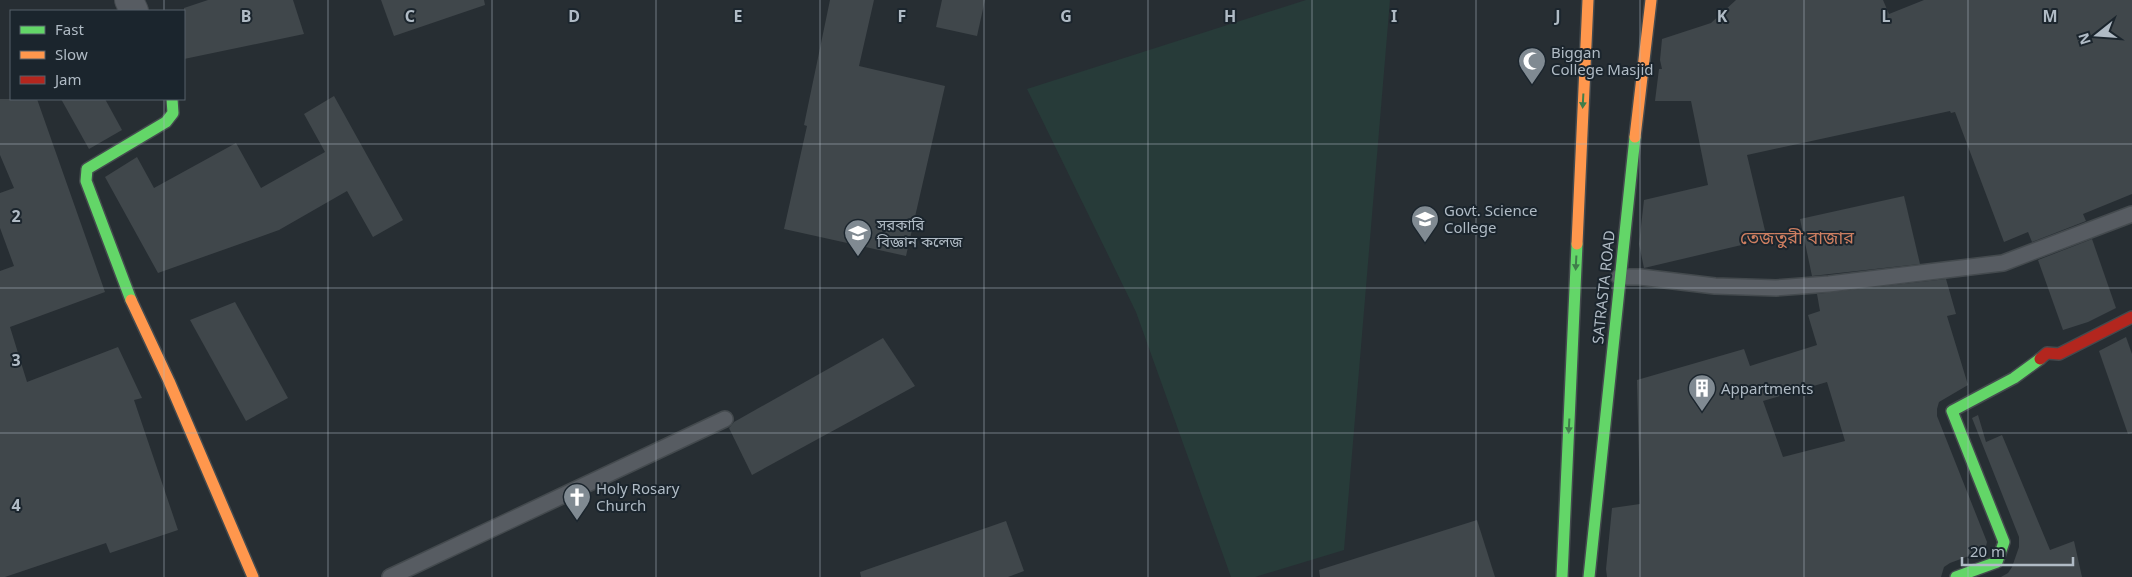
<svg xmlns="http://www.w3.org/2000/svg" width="2132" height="577" viewBox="0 0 2132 577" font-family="'Noto Sans','Noto Sans Bengali',sans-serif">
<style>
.green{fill:#273b39}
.building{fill:#40474b;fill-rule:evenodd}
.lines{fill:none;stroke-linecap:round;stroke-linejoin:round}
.lane-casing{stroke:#444a4e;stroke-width:18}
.street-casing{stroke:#444a4e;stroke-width:30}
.fast-casing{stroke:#444a4e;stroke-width:14}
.slow-casing{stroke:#444a4e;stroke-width:14}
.jam-casing{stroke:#444a4e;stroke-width:14}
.lane{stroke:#575c62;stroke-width:15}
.street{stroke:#575c62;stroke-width:28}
.fast{stroke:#63d668;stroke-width:11}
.slow{stroke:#ff974d;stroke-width:11}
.jam{stroke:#b3261e;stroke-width:11}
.oneway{fill:#3f7e4a}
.grid{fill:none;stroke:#b0bbc5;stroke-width:1;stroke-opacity:0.55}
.labels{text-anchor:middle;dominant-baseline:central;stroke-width:4;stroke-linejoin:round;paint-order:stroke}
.poi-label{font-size:15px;fill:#b0bbc5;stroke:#1b252d;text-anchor:start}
.street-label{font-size:15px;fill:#b0bbc5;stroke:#1b252d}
.quarter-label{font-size:18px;fill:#cf7f61;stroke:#1b252d}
.grid-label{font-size:16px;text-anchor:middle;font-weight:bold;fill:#b0bbc5;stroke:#1b252d;stroke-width:4;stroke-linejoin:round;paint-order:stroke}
</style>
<rect width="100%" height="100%" fill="#272e33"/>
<path class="green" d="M1306,0H1390L1344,550L1255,577H1231L1136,312L1027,89Z"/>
<g class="building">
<path d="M208,0H293L304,34L184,59V8Z"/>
<path d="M381,0H484L485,5L394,36Z"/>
<path d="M830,0H874L859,66L945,86L906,256L784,229L807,126L804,125Z"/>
<path d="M942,0H985L977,36L936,27Z"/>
<path d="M1736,0H1883L1889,14L1924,0H2132V194L2083,214L2086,221L2032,242L2028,232L2004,242L1955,112L1951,113L1950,111L1747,155L1767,239L1644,268L1639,244L1644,200L1708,185L1691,101H1655L1659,69H1662L1660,60L1662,39L1711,23Z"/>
<path d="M334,96L403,220L373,237L347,191L279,230L158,273L105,177L137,157L154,188L236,143L261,188L325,152L304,114Z"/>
<path d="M0,99H37L105,292L10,327L27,382L118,347L142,398L134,400L178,530L110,553L106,543L5,577H0V271L14,266L0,228V193L14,188L0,155Z"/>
<path d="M61,99H105L122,130L89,149Z"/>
<path d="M1904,196L1920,264L1812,276L1800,219Z"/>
<path d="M2092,239L2116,308L2088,322L2063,330L2038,260Z"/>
<path d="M1946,279L1956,314L1947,316L1968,385L1939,402L1937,409V416L1987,542L1985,550L1950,563L1944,567L1941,577H1607L1606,569L1612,508L1640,504L1637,380L1744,349L1750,366L1817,345L1808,315L1820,311L1817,294ZM1827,382L1845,441L1783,457L1763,401Z"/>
<path d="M235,302L288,398L246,421L190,320Z"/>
<path d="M2126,337L2132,354V433L2128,434L2099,351Z"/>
<path d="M883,338L915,386L752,475L729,428L734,422Z"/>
<path d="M1978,415L1986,442L2002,435L2050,550L2074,541L2082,577H2001L2008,573L2012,567L2019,547V537L1972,418Z"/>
<path d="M1477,520L1495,577H1320L1319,570Z"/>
<path d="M1006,521L1024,571L1008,577H861L860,572Z"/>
</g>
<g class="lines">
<g class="lane-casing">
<g id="lane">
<path d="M1619,277H1640L1715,286L1776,288L1829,284L2003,263L2132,214"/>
<path d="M390,577L725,419"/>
</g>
</g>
<g class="street-casing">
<path id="street" d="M129,0L134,11"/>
</g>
<g class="fast-casing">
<g id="fast">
<path d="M131,300L86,181L87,169L166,122L173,113L172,99"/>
<path d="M1562,577L1577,244"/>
<path d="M1589,577L1635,137"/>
<path d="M1956,577L1997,562L2004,542L1952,411L2014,378L2040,359"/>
</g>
</g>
<g class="slow-casing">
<g id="slow">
<path d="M1635,137L1651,0"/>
<path d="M1577,244L1588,0"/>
<path d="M131,300L169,381L253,577"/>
</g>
</g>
<g class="jam-casing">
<path id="jam" d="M2040,359L2047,353L2059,354L2132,317"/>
</g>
<use href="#lane" class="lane"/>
<use href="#street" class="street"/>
<use href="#fast" class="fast"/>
<use href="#slow" class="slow"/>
<use href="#jam" class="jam"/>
</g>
<defs><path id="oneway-solid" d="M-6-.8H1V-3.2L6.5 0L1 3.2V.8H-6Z" transform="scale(1.25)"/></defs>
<g class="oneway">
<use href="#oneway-solid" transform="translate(1583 101) rotate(93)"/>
<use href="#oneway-solid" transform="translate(1576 263) rotate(93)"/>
<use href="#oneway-solid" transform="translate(1569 426) rotate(93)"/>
</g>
<path class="grid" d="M164,0V11M328,0V577M492,0V577M656,0V577M820,0V577M984,0V577M1148,0V577M1312,0V577M1476,0V577M1640,0V577M1804,0V577M1968,0V577M164,99V577M0,144H2132M0,288H2132M0,433H2132"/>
<defs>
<g id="mosque-pin" transform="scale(1.4375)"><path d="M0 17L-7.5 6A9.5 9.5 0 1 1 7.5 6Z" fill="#808a92" stroke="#1b252d"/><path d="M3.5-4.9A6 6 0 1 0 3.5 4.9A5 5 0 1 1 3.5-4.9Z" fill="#fff"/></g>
<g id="university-pin" transform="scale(1.4375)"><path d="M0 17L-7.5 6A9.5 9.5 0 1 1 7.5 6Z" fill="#808a92" stroke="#1b252d"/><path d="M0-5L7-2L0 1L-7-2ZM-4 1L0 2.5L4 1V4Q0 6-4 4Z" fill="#fff"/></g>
<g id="building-pin" transform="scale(1.4375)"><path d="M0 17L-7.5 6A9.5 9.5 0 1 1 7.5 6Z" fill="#808a92" stroke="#1b252d"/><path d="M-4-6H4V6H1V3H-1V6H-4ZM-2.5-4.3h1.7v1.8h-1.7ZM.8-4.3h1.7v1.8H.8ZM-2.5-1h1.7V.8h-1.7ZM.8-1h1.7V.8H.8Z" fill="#fff"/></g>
<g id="church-pin" transform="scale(1.4375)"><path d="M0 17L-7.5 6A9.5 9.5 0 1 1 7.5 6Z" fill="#808a92" stroke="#1b252d"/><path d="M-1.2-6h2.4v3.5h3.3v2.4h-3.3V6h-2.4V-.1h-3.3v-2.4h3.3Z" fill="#fff"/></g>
</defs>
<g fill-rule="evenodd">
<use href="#mosque-pin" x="1532" y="61"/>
<use href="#university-pin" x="1425" y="219"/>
<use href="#university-pin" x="858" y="233"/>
<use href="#building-pin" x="1702" y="388"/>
<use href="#church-pin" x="577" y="497"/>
</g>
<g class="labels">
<g class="poi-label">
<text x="1551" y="52">Biggan<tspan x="1551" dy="17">College Masjid</tspan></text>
<text x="1444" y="210">Govt. Science<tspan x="1444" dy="17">College</tspan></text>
<text x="877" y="224">সরকারি<tspan x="877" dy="17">বিজ্ঞান কলেজ</tspan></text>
<text x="1721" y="388">Appartments</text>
<text x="596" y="488">Holy Rosary<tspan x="596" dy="17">Church</tspan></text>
</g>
<g class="street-label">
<text transform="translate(1603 287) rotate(-84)">SATRASTA ROAD</text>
</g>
<g class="quarter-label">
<text x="1797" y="237">তেজতুরী বাজার</text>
</g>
</g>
<g class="grid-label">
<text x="246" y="22">B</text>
<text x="410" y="22">C</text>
<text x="574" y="22">D</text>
<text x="738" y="22">E</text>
<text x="902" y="22">F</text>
<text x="1066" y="22">G</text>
<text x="1230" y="22">H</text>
<text x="1394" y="22">I</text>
<text x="1558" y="22">J</text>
<text x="1722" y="22">K</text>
<text x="1886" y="22">L</text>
<text x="2050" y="22">M</text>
<text x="16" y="222">2</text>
<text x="16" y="366">3</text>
<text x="16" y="511">4</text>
</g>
<rect x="10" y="10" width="175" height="90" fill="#1b252d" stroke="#57616a"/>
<rect x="20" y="26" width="25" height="8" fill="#63d668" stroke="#57616a"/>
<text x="55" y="35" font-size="15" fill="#b0bbc5">Fast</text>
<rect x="20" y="51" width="25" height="8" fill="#ff974d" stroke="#57616a"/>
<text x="55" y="60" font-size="15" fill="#b0bbc5">Slow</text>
<rect x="20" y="76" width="25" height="8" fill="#b3261e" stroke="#57616a"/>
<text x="55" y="85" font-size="15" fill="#b0bbc5">Jam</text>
<g transform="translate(2097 35) rotate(253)" stroke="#1b252d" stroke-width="4" paint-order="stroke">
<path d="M0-4L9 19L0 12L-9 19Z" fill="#b0bbc5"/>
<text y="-8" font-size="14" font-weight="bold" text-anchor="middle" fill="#b0bbc5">N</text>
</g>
<path d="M1962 557v8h111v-8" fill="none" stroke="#b0bbc5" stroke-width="2.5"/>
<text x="1970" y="557" font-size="15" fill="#b0bbc5" stroke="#1b252d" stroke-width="4" paint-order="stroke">20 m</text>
</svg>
